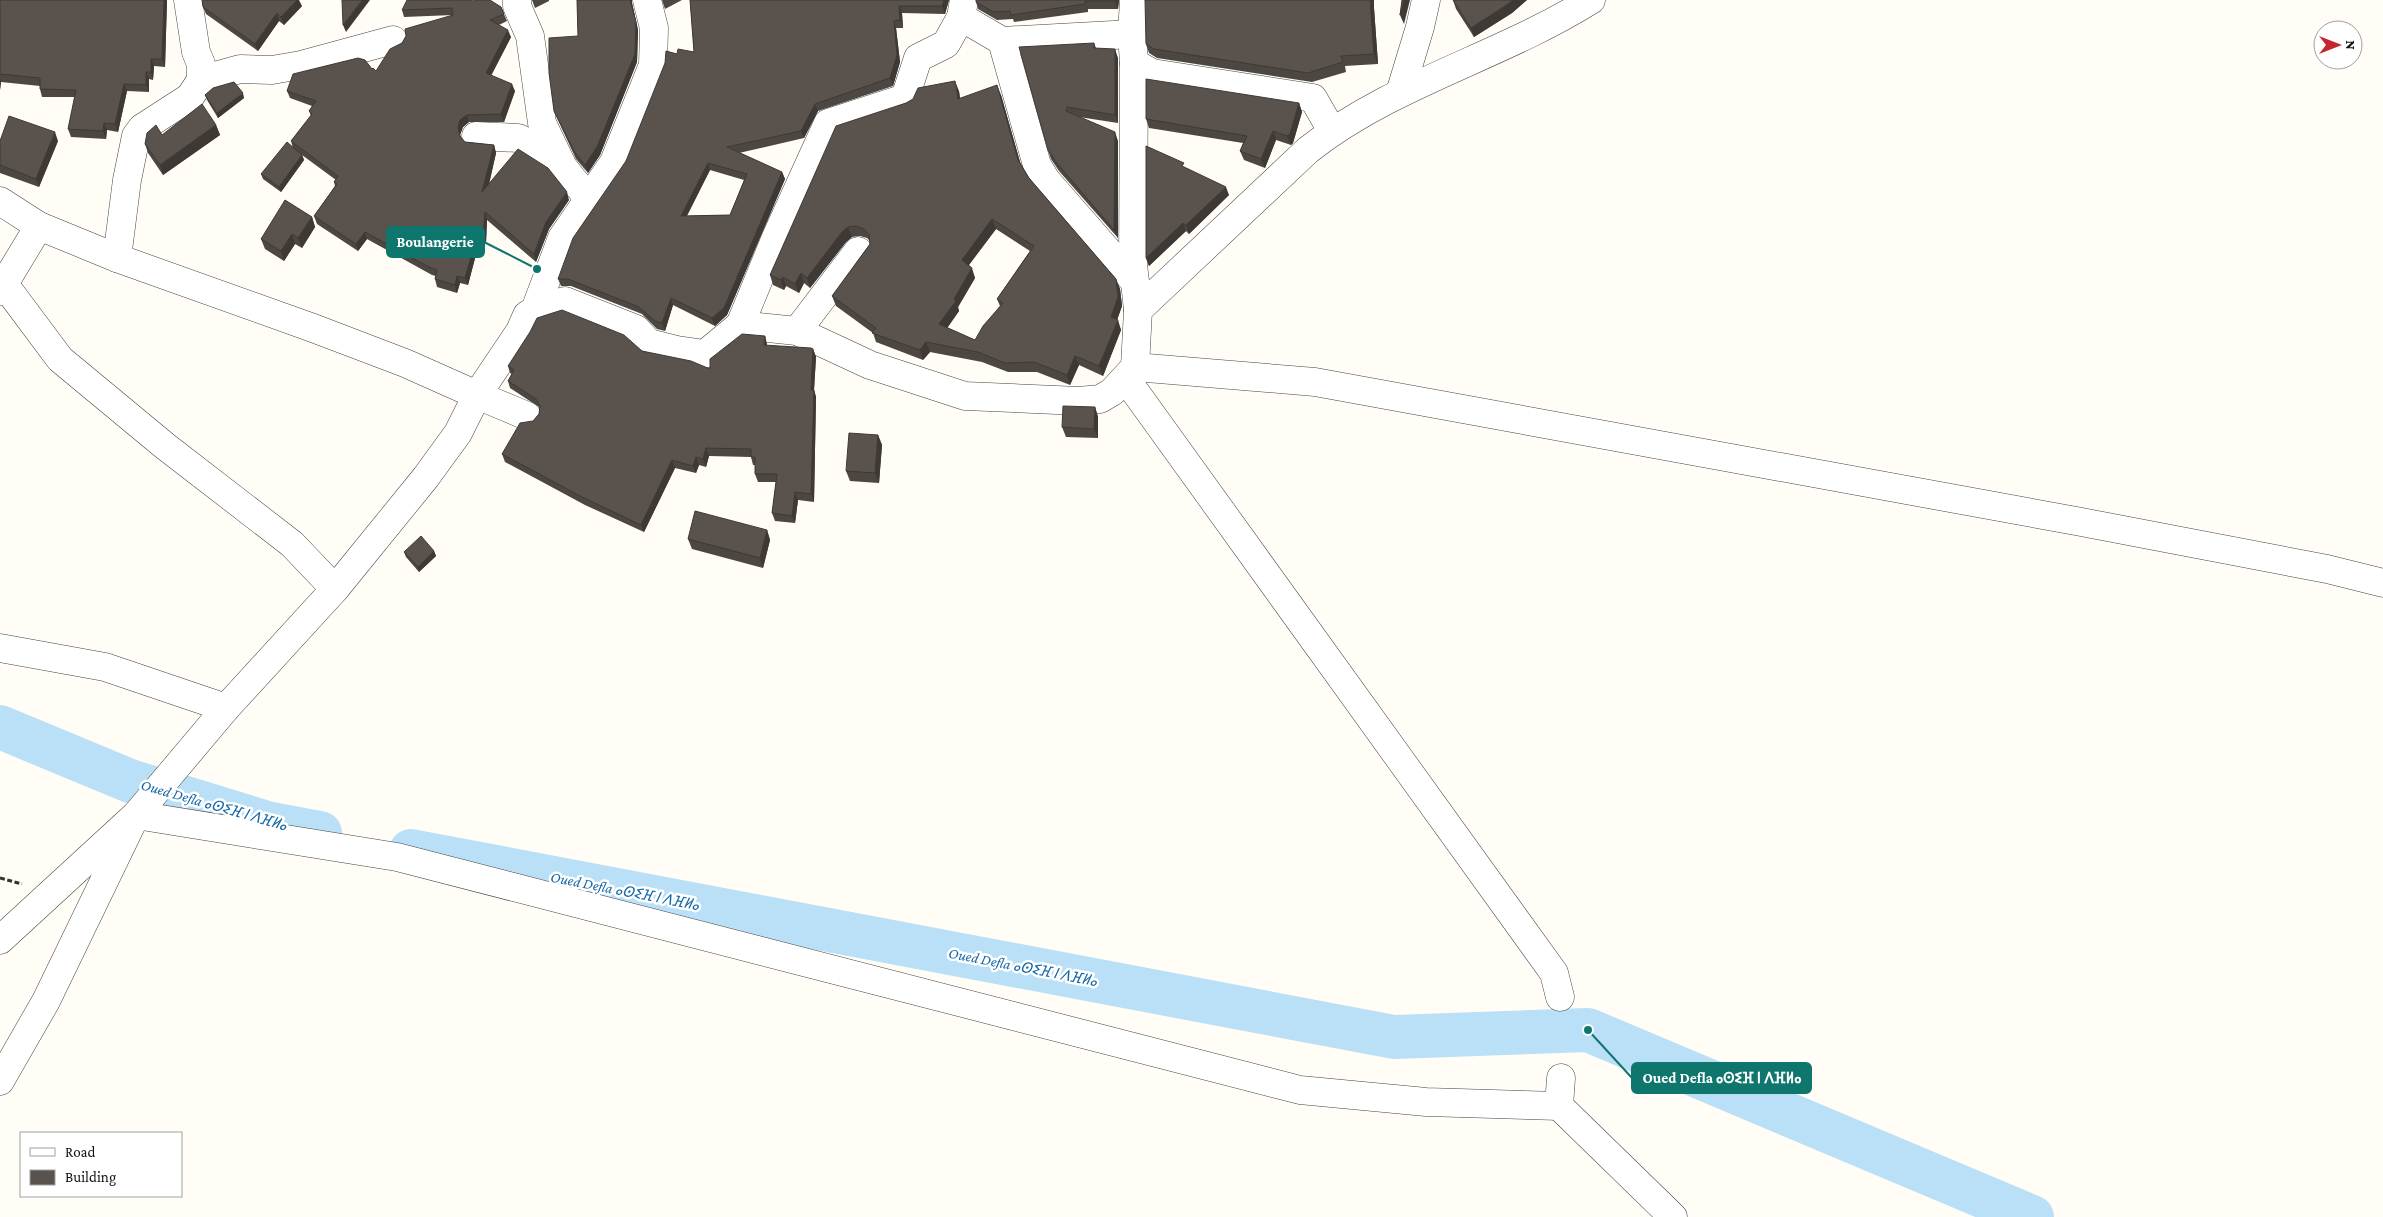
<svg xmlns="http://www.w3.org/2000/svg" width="2383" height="1217" viewBox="0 0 2383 1217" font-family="'Crimson Pro','Noto Sans Tifinagh',serif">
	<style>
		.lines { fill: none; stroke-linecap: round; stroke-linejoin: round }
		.river { stroke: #b9e0f7; stroke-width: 44 }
		.minor-casing { stroke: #444; stroke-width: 29 }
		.path { stroke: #333; stroke-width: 3; stroke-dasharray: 5 2.5; stroke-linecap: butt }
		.minor { stroke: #fff; stroke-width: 28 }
		.wall { fill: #4d4742; fill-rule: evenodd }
		.shaded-wall { fill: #3f3936 }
		.building { fill: #5a524d; stroke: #3f3936; fill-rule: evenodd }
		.labels { text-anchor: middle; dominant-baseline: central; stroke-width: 5; stroke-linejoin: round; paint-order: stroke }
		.water-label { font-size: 15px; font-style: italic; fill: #1768a6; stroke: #fff }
		.leader { fill: none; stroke: #0f766e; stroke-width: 2 }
		.callout-dot { fill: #0f766e; stroke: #fff; stroke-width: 2 }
		.callout { fill: #0f766e; stroke: #0f766e; stroke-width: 2 }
		.callout-label { font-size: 15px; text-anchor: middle; font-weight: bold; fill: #fff }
	</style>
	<rect width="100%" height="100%" fill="#fffdf5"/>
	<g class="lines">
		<!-- river -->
		<g class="river">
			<path d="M0 727 130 781 267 823 320 833"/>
			<path d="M411 851 1394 1037 1588 1030 2032 1217"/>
		</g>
		<defs>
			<g id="minor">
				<path d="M517 0V6L530 36 542 123 563 167 588 198"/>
				<path d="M964 0 961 17 1002 41 1037 165 1046 180 1135 282 1138 310"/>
				<path d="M1134 0 1132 34 1134 63 1133 265 1135 282"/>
				<path d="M1002 41 1132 34"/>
				<path d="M1134 63 1152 73 1313 98 1332 131"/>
				<path d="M201 80 240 69 272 70 301 65 393 40"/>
				<path d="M1400 93 1420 27 1426 0"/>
				<path d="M476 136 518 138 533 145 562 165"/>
				<path d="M0 201 39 226 117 258 313 328 405 363 477 395 520 331 527 315 535 310 565 301 636 329 649 343 677 350 705 354 740 325 797 331 870 365 965 396 1079 401 1100 399 1112 392 1135 367 1138 310 1308 150C1393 83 1500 57 1591 0"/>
				<path d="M117 258 127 180 136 136 142 128 190 97 201 80V64L196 52 188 0"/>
				<path d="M0 283 4 284 39 226"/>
				<path d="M0 291 4 284 60 359 165 446 292 544 335 589"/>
				<path d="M535 310 562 238 614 162 653 65 654 28 647 0"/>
				<path d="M740 325 777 235 828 123 905 98 918 58 946 44 961 17"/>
				<path d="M797 331 858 251"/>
				<path d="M1135 367 1315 382 2076 521 2327 569 2383 583"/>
				<path d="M1126 379 1554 973 1560 997"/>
				<path d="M0 648 105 667 226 708"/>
				<path d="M0 940 136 815 397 857 1300 1090 1426 1102 1559 1106"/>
				<path d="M1561 1078 1559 1106 1673 1217"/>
				<path d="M0 1081 46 1001 136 815 226 708 335 589 426 477 458 433 477 395 527 416"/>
			</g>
		</defs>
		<!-- minor casing -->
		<use href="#minor" class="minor-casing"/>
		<!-- path -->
		<path class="path" d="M0 878 22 884"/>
		<!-- minor -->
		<use href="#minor" class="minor"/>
	</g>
	<!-- wall -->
	<g class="wall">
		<path d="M0 0H167L165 67 154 66 153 80 149 79V92L127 91 118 132 107 130 106 139 71 137 68 129 75 97H42L40 89V86L1 82 0 90Z"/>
		<path d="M532 0H549V1L535 8Z"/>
		<path d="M577 0H632V3L638 30 637 62 600 155 588 173 576 159 557 118 554 111 578 36Z"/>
		<path d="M662 0H682L665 9Z"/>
		<path d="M690 0H949L945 14 902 13 903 28H896L900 62 893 86 818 111 804 138 739 153 782 172 785 179 727 315 715 326 673 305 665 331 657 329 642 314 571 286H561L558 279 626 161 677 54 694 52ZM710 170 744 180 730 215 687 216Z"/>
		<path d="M1119 0 1118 9H1088V12L1014 22 1013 19 997 20 978 9 976 2Z"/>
		<path d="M1453 0H1527L1512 13 1474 37 1456 9Z"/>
		<path d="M474 1 501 7 507 21 499 25 511 37 491 76 515 91 504 122H469L463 127 460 135 461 138 465 142 494 145 496 153 489 185 569 200 549 229 536 262 487 220 486 243H479L468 285 460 283 457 293 437 287 435 279 436 276 432 275 367 239 358 251 317 224 314 216 335 186 334 182 336 180 302 155 304 160 281 192 263 179 261 174 293 148 291 141 311 116 309 111 312 106 290 98 287 91 372 69 376 71 402 43 406 36 453 15 404 17 402 10Z"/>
		<path d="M302 6 284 25 279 21 258 51 206 14 203 7Z"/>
		<path d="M1374 8 1378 64 1345 66 1346 72 1312 82 1157 58 1149 53 1146 44Z"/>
		<path d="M1094 43 1096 48 1118 58V123L1079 117 1118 141V238L1059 171 1051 159 1048 150Z"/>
		<path d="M959 91 960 98 1001 95 1020 162 1029 178 1116 279 1120 289 1122 306 1117 320 1121 330 1103 376 1079 365 1070 385 1037 372H1008L982 362 930 352 923 360 876 342 873 333 836 306 832 296 870 244V241L867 238 860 236 852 237 846 242 810 288 804 283 799 293 786 286 784 290 773 285 770 275ZM996 229 1030 251 997 299 1000 306 975 340 947 328 959 311 958 307 975 278 969 265Z"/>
		<path d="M205 95 244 98 218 118 207 100Z"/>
		<path d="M1299 103 1302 112 1293 143 1291 145 1276 140 1265 168 1244 160 1240 151 1243 143 1149 128 1146 119Z"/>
		<path d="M216 125 220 135 163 175 148 153 145 144 162 135Z"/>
		<path d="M0 141H58L39 187 0 173Z"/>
		<path d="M1185 168 1229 195 1189 234 1186 231 1149 266 1146 258Z"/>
		<path d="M312 217 315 227 302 248 295 244 284 261 265 249 261 239Z"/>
		<path d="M765 336 767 346 813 349 816 357 814 390 816 397 814 502 798 500 795 523 775 521 772 513 776 482H758L755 474V465H753L751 457 709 456 706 467 699 465 696 473 675 468 644 532 585 505 505 462 502 454 533 421 539 414V407L510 388 508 381 512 374 510 373 508 366 642 351 710 369Z"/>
		<path d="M1095 407 1098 417V438L1066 437 1062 427Z"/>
		<path d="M878 435 882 445 879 483 850 481 846 471Z"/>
		<path d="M767 530 770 540 763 568 692 549 688 539Z"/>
		<path d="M434 551 436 556 419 572 406 557 404 552Z"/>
	</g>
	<!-- shaded-wall -->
	<g class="shaded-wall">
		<path d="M164 0H167L165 67 162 59Z"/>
		<path d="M297 0H299L302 6 284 25 281 17Z"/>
		<path d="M362 0H370L346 32 343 25Z"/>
		<path d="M630 0H632V3L638 30 637 62 600 155 588 173 585 165Z"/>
		<path d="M944 0H949L945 14 942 6Z"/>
		<path d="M1115 0H1119L1118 9 1115 1Z"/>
		<path d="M1370 0H1374V8L1378 64 1374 54Z"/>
		<path d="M1404 0H1410L1404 24 1400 15Z"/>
		<path d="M1513 0H1527L1512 13 1474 37 1471 28Z"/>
		<path d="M899 6 902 13 903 28 900 20Z"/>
		<path d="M277 13 279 21 258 51 255 44Z"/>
		<path d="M894 21 896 28 900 62 893 86 890 78Z"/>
		<path d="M508 30 511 37 488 81 486 73Z"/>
		<path d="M1115 49 1118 58V123L1115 115Z"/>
		<path d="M151 59 154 66 153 80 151 72Z"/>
		<path d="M146 72 149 79V92L146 85Z"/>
		<path d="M0 78 1 82 0 90Z"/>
		<path d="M955 81 959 91 961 108 958 99Z"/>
		<path d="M124 84 127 91 118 132 115 124Z"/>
		<path d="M512 84 515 91 504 122 501 114Z"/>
		<path d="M997 85 1001 95 1022 169 1018 160Z"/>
		<path d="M243 93 244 98 218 118 217 113Z"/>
		<path d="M1299 103 1302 112 1293 143 1291 145 1287 136Z"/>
		<path d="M815 104 818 111 804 138 801 131Z"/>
		<path d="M467 115 469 122 463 127 460 135 462 144 458 127 460 120Z"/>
		<path d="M104 123 107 130 106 139 103 131Z"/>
		<path d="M216 125 220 135 163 175 160 165Z"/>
		<path d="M1273 131 1276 140 1265 168 1261 159Z"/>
		<path d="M55 132 58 141 39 187 36 179Z"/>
		<path d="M1115 132 1118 141V238L1114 230Z"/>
		<path d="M494 145 496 153 485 200 482 192Z"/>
		<path d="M302 155 304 160 281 192 279 187Z"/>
		<path d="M708 163 710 170 683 223 681 216Z"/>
		<path d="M782 172 785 179 727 315 715 326 712 318Z"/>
		<path d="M1226 187 1229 195 1189 234 1186 225Z"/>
		<path d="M567 192 569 200 549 229 536 262 534 254 546 222Z"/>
		<path d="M485 212 487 220 486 243 483 236Z"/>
		<path d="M312 217 315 227 302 248 298 238Z"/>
		<path d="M992 219 996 229 965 270 962 260Z"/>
		<path d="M1183 223 1186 231 1149 266 1146 258Z"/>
		<path d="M848 227 852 237 846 242 810 288 807 278 842 232Z"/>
		<path d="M365 232 367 239 358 251 356 244Z"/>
		<path d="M292 234 295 244 284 261 281 251Z"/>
		<path d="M477 236 479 243 468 285 465 278Z"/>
		<path d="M972 268 975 278 958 307 959 311 943 334 939 324Z"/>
		<path d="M801 273 804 283 799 293 795 284Z"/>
		<path d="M457 276 460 283 457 293 455 285Z"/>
		<path d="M783 277 786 286 784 290 781 280Z"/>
		<path d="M1116 279 1120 289 1122 306 1115 326 1111 317Z"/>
		<path d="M671 298 673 305 665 331 662 323Z"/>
		<path d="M1118 320 1121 330 1103 376 1099 366Z"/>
		<path d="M765 336 767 344V353L764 345Z"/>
		<path d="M926 342 930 352 923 360 920 350Z"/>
		<path d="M813 349 816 357 814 390 816 397 814 502 811 494V390Z"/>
		<path d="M1075 356 1079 365 1070 385 1067 375Z"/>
		<path d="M1095 407 1098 417V438L1094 429Z"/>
		<path d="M878 435 882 445 879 483 875 473Z"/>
		<path d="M706 448 709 456 706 467 703 459Z"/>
		<path d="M696 457 699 465 696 473 693 466Z"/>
		<path d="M672 460 675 468 644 532 641 525Z"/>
		<path d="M795 492 798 500 795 523 792 516Z"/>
		<path d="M767 530 770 540 763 568 760 558Z"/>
		<path d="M434 551 436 556 419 572 418 567Z"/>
	</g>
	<!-- building -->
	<g class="building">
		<path d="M0 0H164L162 59H151V72H146V85L124 84 115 124 104 123 103 131 68 129 76 90 40 89V78L0 74Z"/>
		<path d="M202 0H297L281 17 277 13 255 44 203 7Z"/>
		<path d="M342 0H362L343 25Z"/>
		<path d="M407 0H470L474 1 475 0H490L501 7 504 14 490 20 508 30 486 73 512 84 501 114 467 115 460 120 458 127 460 136 465 142 494 145 482 192 518 149 548 168 567 192 546 222 534 254 485 212 483 236H477L465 278 457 276 455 285 435 279 437 270 429 267 365 232 356 244 314 216 337 184 334 182 338 176 291 141 312 114 309 111 316 101 287 91 293 74 358 58 365 60 372 69 373 68 376 71 390 49 402 43 406 36 405 29 453 15 452 8 402 10Z"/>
		<path d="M577 0H630L636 22 635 54 597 147 585 165 574 151 554 111 549 73V38L578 36Z"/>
		<path d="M690 0H944L942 6H899L900 20 894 21 897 55 890 78 815 104 801 131 727 147 782 172 724 308 712 318 671 298 662 323 655 321 639 307 568 279H558L573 238 626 161 665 63 666 51 677 54 678 49 694 52ZM708 163 747 174 730 215 681 216Z"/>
		<path d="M976 0H1115V1H1085V4L1011 15 1010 11 994 12 976 2Z"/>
		<path d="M1145 0H1370L1374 54 1341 56 1343 62 1308 73 1154 49 1146 44Z"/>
		<path d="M1402 0H1404L1400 15Z"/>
		<path d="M1453 0H1513L1508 4 1471 28Z"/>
		<path d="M1094 43V48L1115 49V115L1067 107 1066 111 1115 132 1114 230 1056 162 1048 150 1019 47Z"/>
		<path d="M1146 79 1299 103 1290 134 1287 136 1273 131 1261 159 1240 151 1247 136 1146 119Z"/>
		<path d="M955 81 958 99 997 85 1018 160 1029 178 1116 279 1118 297 1111 317 1118 320 1099 366 1075 356 1067 375 1034 362 1005 363 978 352 926 342 920 350 872 333 876 328 832 296 870 244 869 235 864 229 856 226 848 227 842 232 807 278 801 273 795 284 783 277 781 280 770 275 836 126 906 103 913 99 918 88ZM992 219 1034 246 997 299 1003 303 983 326 975 340 939 324 956 301 954 299 972 268 962 260Z"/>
		<path d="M234 82 243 93 217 113 205 95 213 88Z"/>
		<path d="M202 104 216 125 160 165 145 144 147 133 156 125 162 135Z"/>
		<path d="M9 116 55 132 36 179 0 165V141Z"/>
		<path d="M287 142 302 155 279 187 261 174Z"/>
		<path d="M1146 146 1184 163 1182 166 1226 187 1186 225 1183 223 1146 258Z"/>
		<path d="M285 200 312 217 298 238 292 234 281 251 261 239Z"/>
		<path d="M562 310 624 335 642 351 691 361 710 369V359L742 334 765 336 764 345 811 348 813 349 811 390H814L811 494 795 492 792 516 772 513 777 474H755V457H751V449L706 448 703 459 696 457 693 466 672 460 641 525 582 497 502 454 520 423 533 421 539 414 540 406 536 399 508 381 514 370 508 366 530 332 537 318Z"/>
		<path d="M1063 406 1095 407 1094 429 1062 427Z"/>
		<path d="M849 433 878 435 875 473 846 471Z"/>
		<path d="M695 511 767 530 760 558 688 539Z"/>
		<path d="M421 536 434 551 418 567 404 552Z"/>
	</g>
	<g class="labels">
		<!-- water labels -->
		<g class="water-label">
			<text transform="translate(214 805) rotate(16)">Oued Defla ⴰⵙⵉⴼ ⵏ ⴷⴼⵍⴰ</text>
			<text transform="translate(625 891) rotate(11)">Oued Defla ⴰⵙⵉⴼ ⵏ ⴷⴼⵍⴰ</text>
			<text transform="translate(1023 967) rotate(11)">Oued Defla ⴰⵙⵉⴼ ⵏ ⴷⴼⵍⴰ</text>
		</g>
	</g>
	<!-- callouts -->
	<path class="leader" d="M537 269L484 242M1588 1030L1632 1078"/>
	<g class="callout-dot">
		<circle cx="537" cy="269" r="5"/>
		<circle cx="1588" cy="1030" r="5"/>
	</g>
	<g class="callout">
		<rect x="387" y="227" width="97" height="30" rx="5"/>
		<rect x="1632" y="1063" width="179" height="30" rx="5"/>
	</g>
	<g class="callout-label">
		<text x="435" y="247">Boulangerie</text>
		<text x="1722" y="1083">Oued Defla ⴰⵙⵉⴼ ⵏ ⴷⴼⵍⴰ</text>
	</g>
	<!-- legend -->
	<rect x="20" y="1132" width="162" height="65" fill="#ffffff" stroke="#a0a0a0"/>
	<rect x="30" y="1148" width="25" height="8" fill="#ffffff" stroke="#a0a0a0"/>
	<text x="65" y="1157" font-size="15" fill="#111111">Road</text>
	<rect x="30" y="1170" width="25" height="15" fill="#5a524d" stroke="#a0a0a0"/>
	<text x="65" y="1182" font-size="15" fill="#111111">Building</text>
	<!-- north arrow -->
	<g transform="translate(2338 45) rotate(90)"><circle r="24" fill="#ffffff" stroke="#a0a0a0"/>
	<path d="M0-4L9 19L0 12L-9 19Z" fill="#c4262e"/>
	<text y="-8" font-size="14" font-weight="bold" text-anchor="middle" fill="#111111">N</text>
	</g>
</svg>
